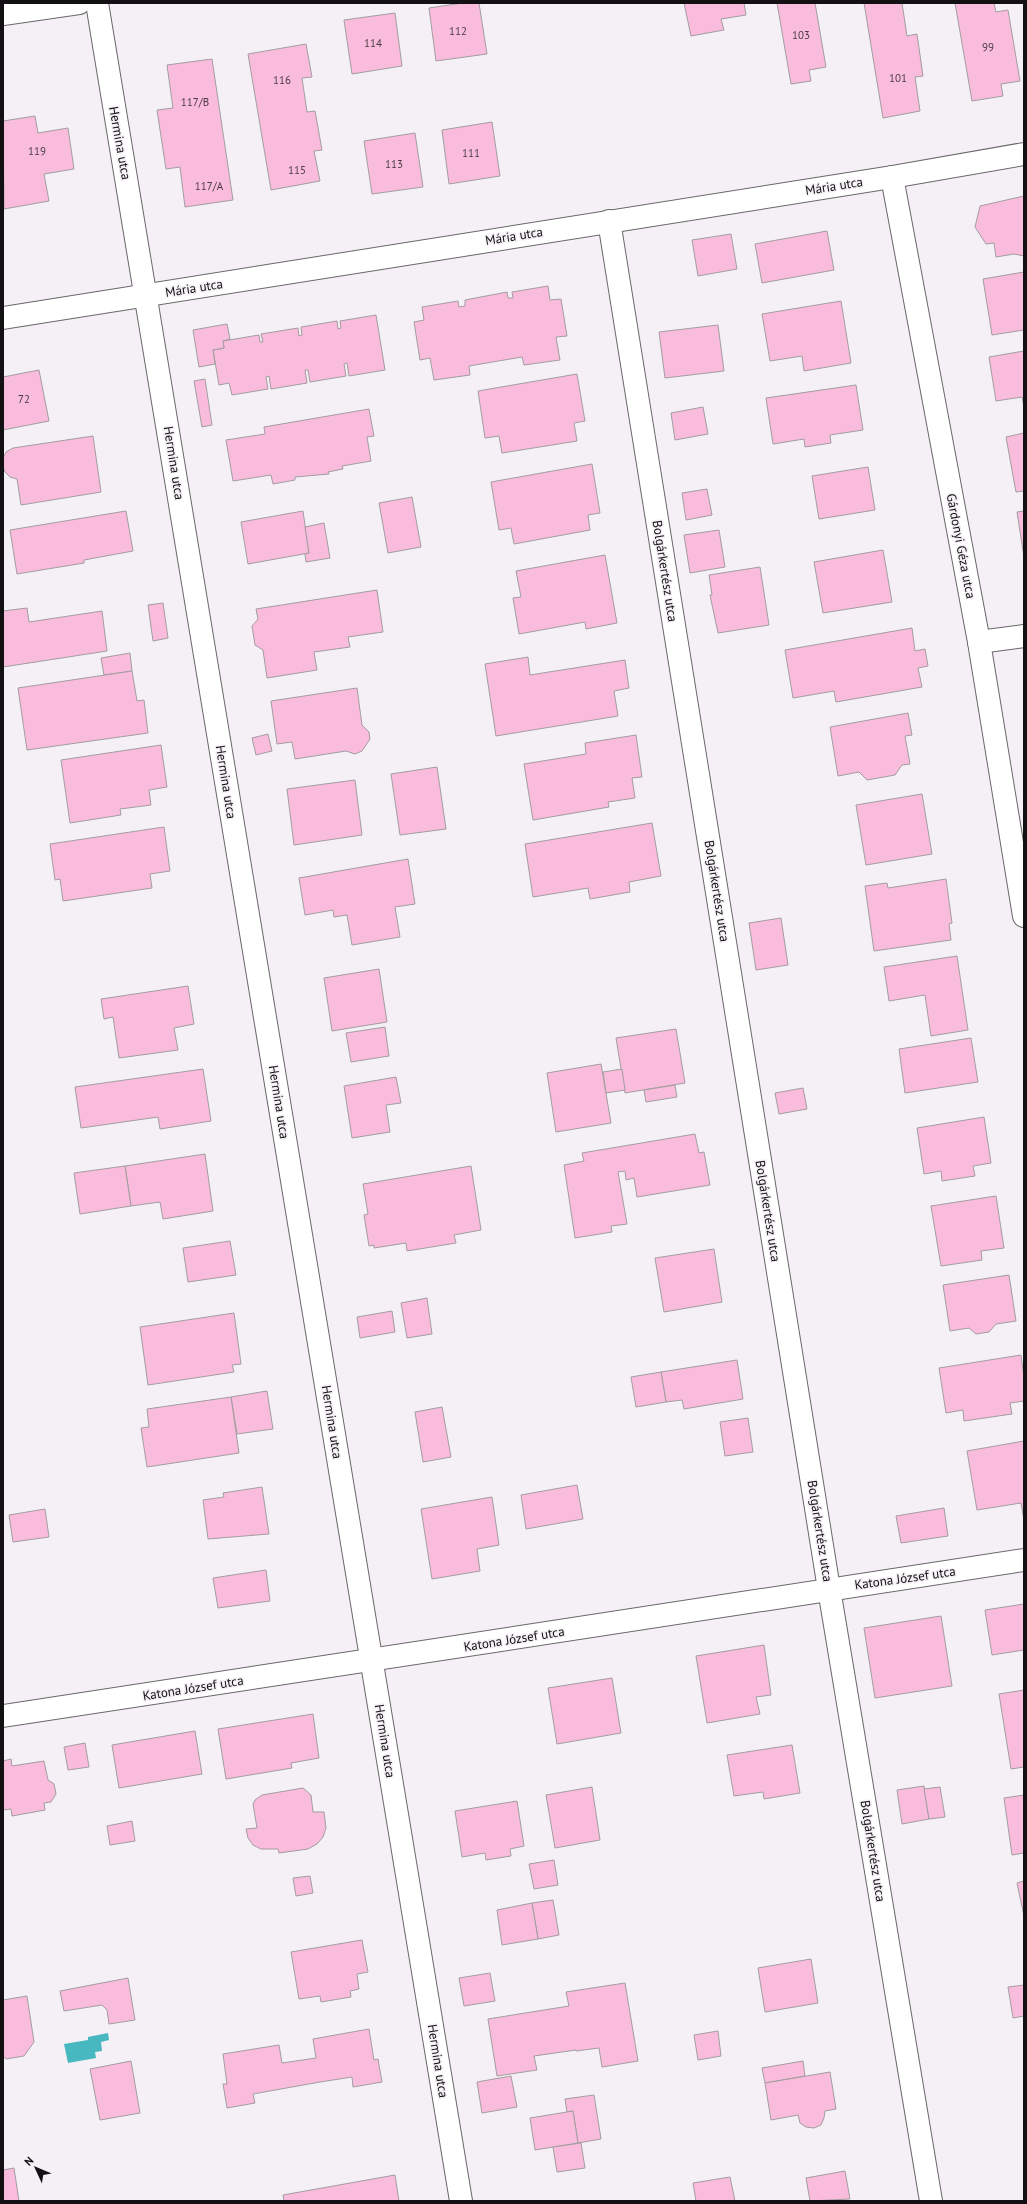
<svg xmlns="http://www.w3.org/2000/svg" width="1027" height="2204" viewBox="0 0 1027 2204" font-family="'PT Sans',sans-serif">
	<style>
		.water { fill: #47b7c0 }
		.building { fill: #f9bcdc; stroke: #a39da0 }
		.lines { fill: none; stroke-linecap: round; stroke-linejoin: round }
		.minor-casing { stroke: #6a676b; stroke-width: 24 }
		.minor { stroke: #fff; stroke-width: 22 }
		.labels { text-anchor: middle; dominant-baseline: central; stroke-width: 3; stroke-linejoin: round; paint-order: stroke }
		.number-label { font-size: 11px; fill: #4c3b44 }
		.street-label { font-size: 13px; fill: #121012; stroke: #f4f0f5 }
	</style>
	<rect width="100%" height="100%" fill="#f4f0f5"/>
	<!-- water -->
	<path class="water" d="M108 2033 109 2040 101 2042 102 2051 95 2052 96 2058 68 2063 64 2044 88 2040V2037Z"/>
	<!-- building -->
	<g class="building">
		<path d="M463 3H479L487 54 436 61 429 8Z"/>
		<path d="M684 3H744L746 15 721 19 724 30 691 36Z"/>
		<path d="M777 3H815L826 67 809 70 811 81 791 84Z"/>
		<path d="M864 3H902L907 36 917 34 923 76 915 77 920 111 883 118Z"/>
		<path d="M955 3H994L996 12 1008 10 1020 81 1001 84 1003 96 972 101Z"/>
		<path d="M395 13 402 66 352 74 344 20Z"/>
		<path d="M306 44 312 77 302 78 307 112 315 111 322 150 314 151 320 181 271 190 248 54Z"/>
		<path d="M212 59 233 200 185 207 180 167 166 169 157 110 173 108 167 65Z"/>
		<path d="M35 116 38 133 68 128 74 169 44 174 49 201 4 209 3 121Z"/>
		<path d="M492 122 500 176 449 184 442 130Z"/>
		<path d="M415 133 423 187 372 194 364 141Z"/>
		<path d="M1024 196V256L1014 254 996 257 994 243 986 244 975 227 980 206Z"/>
		<path d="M827 231 834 270 762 283 755 244Z"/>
		<path d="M731 234 737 269 698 276 692 240Z"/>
		<path d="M1024 272V330L992 335 983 279Z"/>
		<path d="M548 286 550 300 561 299 567 336 556 337 560 360 524 365 522 357 469 366 470 375 434 380 430 358 420 360 414 322 424 320 422 307 458 301 459 307 465 306V300L507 292 508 298H513L512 292Z"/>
		<path d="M841 301 851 363 804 371 802 356 770 361 762 314Z"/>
		<path d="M376 315 385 370 349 376 347 363 344 364 346 376 310 382 308 370H305L307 383 271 389 269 376 266 377 268 389 232 395 229 383 219 385 213 350 224 348 223 341 259 335 260 342H263L261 334 298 328 299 336 302 335 301 327 337 321 338 329 341 328 340 321Z"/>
		<path d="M227 324 230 339 223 341 224 348 213 350 215 364 199 367 193 330Z"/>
		<path d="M718 325 724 371 665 378 659 332Z"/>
		<path d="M1024 351V407L1022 397 996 401 989 357Z"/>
		<path d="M39 370 49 421 3 430V377Z"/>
		<path d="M577 374 585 421 574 423 577 441 502 453 499 436 485 438 478 391Z"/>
		<path d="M205 379 212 425 202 427 194 381Z"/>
		<path d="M856 385 863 430 830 435 831 443 805 447 804 439 773 444 766 398Z"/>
		<path d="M703 407 708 434 675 440 671 413Z"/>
		<path d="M369 409 374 436 367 437 371 461 342 466 343 469 328 472 329 474 295 477V480L273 484 271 475 233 481 226 440 265 434 264 427Z"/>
		<path d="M1024 433V491L1016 492 1006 437Z"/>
		<path d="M93 436 101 492 21 505 17 479 10 477 5 472 3 467V458L6 452 13 448Z"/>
		<path d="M592 464 600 513 588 515 590 530 514 544 511 528 499 530 491 482Z"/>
		<path d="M868 467 875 510 819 519 812 476Z"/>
		<path d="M707 489 712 515 686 520 682 493Z"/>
		<path d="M412 497 421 547 388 553 379 503Z"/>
		<path d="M126 511 133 551 84 560V563L17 574 10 530Z"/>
		<path d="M303 511 309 553 248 564 241 522Z"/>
		<path d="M1024 511V557L1017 512Z"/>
		<path d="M324 523 330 558 306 562 305 554 309 553 305 527Z"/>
		<path d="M719 530 725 567 690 573 684 535Z"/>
		<path d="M883 550 892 602 823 613 814 562Z"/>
		<path d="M605 555 617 623 586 629 585 622 519 634 513 598 521 597 516 571Z"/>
		<path d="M760 567 769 625 718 633 710 595H712L709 575Z"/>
		<path d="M377 590 383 632 348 637 350 647 314 652 317 670 267 678 263 650 255 645 252 626 258 619 256 609Z"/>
		<path d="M163 603 168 638 153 641 148 605Z"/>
		<path d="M27 608 29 622 102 611 107 651 3 667V611Z"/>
		<path d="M912 628 915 651 925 649 928 666 918 668 922 687 836 702 834 691 793 698 785 650Z"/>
		<path d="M130 653 132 671 104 675 101 658Z"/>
		<path d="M528 657 530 675 625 660 629 688 614 691 618 716 496 736 485 664Z"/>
		<path d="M132 671 137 701 144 700 148 733 27 750 18 688Z"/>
		<path d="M357 688 362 725 369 732 370 739 362 751 355 754 346 751 295 759 292 742 277 744 271 701Z"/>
		<path d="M908 713 912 735 905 736 910 764 902 765 895 775 867 780 859 772 838 776 830 727Z"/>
		<path d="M268 734 272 751 256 755 252 738Z"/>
		<path d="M636 735 642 777 632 778 635 798 608 802 609 807 533 820 524 764 586 754 585 743Z"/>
		<path d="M161 745 167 787 149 790 151 805 120 809 121 815 70 823 61 760Z"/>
		<path d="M437 767 446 829 400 835 391 774Z"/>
		<path d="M355 780 362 835 294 845 287 789Z"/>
		<path d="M922 794 932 854 866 865 856 805Z"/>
		<path d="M652 823 661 876 629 882 630 892 590 899 588 888 533 897 525 844Z"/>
		<path d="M164 827 170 871 150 874 152 888 63 901 60 879 55 880 50 844Z"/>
		<path d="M408 859 415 904 395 907 400 937 352 945 347 915 334 917 333 910 305 915 299 878Z"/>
		<path d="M946 879 952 923 949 924 951 940 874 951 865 886 887 883 888 888Z"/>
		<path d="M781 918 788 965 756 970 749 923Z"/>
		<path d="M957 956 968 1030 931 1036 925 995 889 1001 884 967Z"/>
		<path d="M379 969 387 1022 332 1031 324 978Z"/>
		<path d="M188 986 194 1024 174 1028 178 1050 119 1058 113 1017 104 1019 101 999Z"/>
		<path d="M385 1027 389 1056 351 1062 346 1033Z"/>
		<path d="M676 1029 685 1083 625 1093 616 1038Z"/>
		<path d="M971 1038 978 1082 905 1093 899 1049Z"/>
		<path d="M601 1064 611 1123 556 1132 547 1073Z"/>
		<path d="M203 1069 211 1121 160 1129 158 1117 81 1128 75 1087Z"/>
		<path d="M622 1069 625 1090 606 1093 603 1072Z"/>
		<path d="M396 1077 401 1103 386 1105 390 1132 352 1138 344 1086Z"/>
		<path d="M675 1085 677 1097 646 1102 644 1090Z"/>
		<path d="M803 1088 807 1109 779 1114 775 1093Z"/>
		<path d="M984 1117 991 1163 973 1166 975 1176 942 1181 941 1171 924 1174 917 1128Z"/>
		<path d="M695 1134 699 1153 704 1152 710 1185 637 1197 634 1178 626 1180 625 1171 618 1172 627 1224 611 1226 612 1232 575 1238 564 1165 584 1161 582 1153Z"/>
		<path d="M205 1154 213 1211 163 1219 160 1202 131 1206 125 1166Z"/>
		<path d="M125 1166 131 1206 80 1214 74 1173Z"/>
		<path d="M471 1166 481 1230 454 1235 456 1243 407 1251 406 1243 374 1248V1245L369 1246 364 1215 368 1214 363 1184Z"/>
		<path d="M996 1196 1004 1248 981 1251 982 1260 941 1266 931 1206Z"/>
		<path d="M230 1241 236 1275 188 1282 183 1248Z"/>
		<path d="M714 1249 722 1302 664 1312 655 1258Z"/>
		<path d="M1009 1275 1016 1321 996 1324 989 1332 976 1334 969 1328 950 1331 943 1285Z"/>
		<path d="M427 1298 432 1334 407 1338 401 1303Z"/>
		<path d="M392 1311 395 1332 360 1338 357 1317Z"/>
		<path d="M234 1313 241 1364 232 1365 234 1372 148 1385 140 1327Z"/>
		<path d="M1021 1355 1024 1377V1401L1010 1403 1012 1414 964 1421 963 1410 946 1413 939 1368Z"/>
		<path d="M737 1360 743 1399 684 1409 682 1400 666 1402 661 1372Z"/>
		<path d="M661 1372 666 1402 636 1407 631 1377Z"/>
		<path d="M267 1391 273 1429 237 1434 231 1397Z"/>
		<path d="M231 1397 239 1453 147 1467 141 1428 149 1427 147 1409Z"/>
		<path d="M442 1407 451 1457 423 1462 415 1412Z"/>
		<path d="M748 1418 753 1452 725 1456 720 1422Z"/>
		<path d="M1024 1441V1520L1021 1503 977 1510 967 1451Z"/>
		<path d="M577 1485 583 1519 526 1529 521 1495Z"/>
		<path d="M262 1487 269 1534 208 1539 203 1500 224 1497 223 1493Z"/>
		<path d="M492 1497 499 1545 477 1549 480 1571 432 1579 421 1509Z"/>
		<path d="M944 1508 948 1536 901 1543 896 1516Z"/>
		<path d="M45 1509 49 1537 13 1542 9 1515Z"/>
		<path d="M266 1570 270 1601 218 1608 213 1578Z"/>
		<path d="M1024 1604V1650L992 1655 985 1610Z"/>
		<path d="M941 1616 952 1686 875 1698 864 1628Z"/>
		<path d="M764 1645 771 1695 756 1697 760 1714 707 1723 696 1656Z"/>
		<path d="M612 1678 621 1733 557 1744 548 1688Z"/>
		<path d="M1024 1690V1767L1011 1769 999 1694Z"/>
		<path d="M313 1714 319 1758 291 1763 292 1768 226 1779 218 1729Z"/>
		<path d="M195 1731 202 1774 119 1788 112 1745Z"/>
		<path d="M85 1743 89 1767 68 1770 64 1747Z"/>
		<path d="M792 1745 800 1793 764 1799 763 1792 734 1796 727 1755Z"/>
		<path d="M11 1759 12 1766 44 1761 48 1780 54 1784 56 1794 51 1802 44 1803 45 1810 12 1816 11 1809 3 1810V1761Z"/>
		<path d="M924 1786 929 1819 902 1824 897 1790Z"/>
		<path d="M592 1787 600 1840 555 1848 546 1795Z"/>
		<path d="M940 1787 945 1817 929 1819 924 1789Z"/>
		<path d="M303 1788 311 1795 313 1812H324L326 1828 323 1837 317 1844 308 1849 279 1853 278 1849H261L253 1845 248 1838 246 1829 257 1828 253 1804 255 1800 262 1795Z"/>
		<path d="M1024 1795V1853L1012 1855 1004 1798Z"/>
		<path d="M517 1801 524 1846 510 1849 511 1856 486 1860 485 1853 462 1857 455 1811Z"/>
		<path d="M132 1821 135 1841 110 1845 107 1826Z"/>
		<path d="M554 1860 558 1885 534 1889 529 1864Z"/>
		<path d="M310 1876 313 1893 296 1896 293 1878Z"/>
		<path d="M1024 1881V1916L1017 1883Z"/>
		<path d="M553 1900 559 1935 538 1939 532 1903Z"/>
		<path d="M532 1903 538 1939 502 1945 497 1910Z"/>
		<path d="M362 1940 368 1972 357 1974 359 1989 350 1991 351 1997 321 2002 320 1996 299 1999 291 1952Z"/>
		<path d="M811 1959 818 2003 765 2012 758 1968Z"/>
		<path d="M490 1973 495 2001 464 2006 459 1978Z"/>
		<path d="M128 1978 135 2020 109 2024 107 2010 102 2005 64 2011 60 1991Z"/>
		<path d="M625 1983 638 2061 602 2067 599 2048 576 2051V2050L534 2056 537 2070 497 2076 488 2019 569 2006 566 1992Z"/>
		<path d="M1024 1985V2016L1013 2018 1008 1987Z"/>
		<path d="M27 1996 34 2042 24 2056 6 2059 3 2056V2000Z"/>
		<path d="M369 2029 374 2060 378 2059 382 2082 353 2087 352 2077 320 2082 253 2094 255 2103 227 2108 223 2084H227L223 2054 279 2045 282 2063 316 2058 313 2039Z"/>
		<path d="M718 2031 721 2056 698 2060 694 2035Z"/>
		<path d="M131 2061 140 2113 100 2120 90 2069Z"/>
		<path d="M803 2061 805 2076 765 2083 762 2068Z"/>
		<path d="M830 2072 836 2109 825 2111 824 2118 821 2125 814 2128 806 2127 800 2123 798 2115 771 2120 765 2083Z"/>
		<path d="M511 2076 517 2107 482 2113 477 2082Z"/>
		<path d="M594 2095 601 2139 578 2143 573 2111 567 2112 565 2099Z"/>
		<path d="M573 2111 578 2143 535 2150 530 2118Z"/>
		<path d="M581 2143 585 2168 557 2172 553 2147Z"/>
		<path d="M14 2168 19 2201H3V2170Z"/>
		<path d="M845 2171 850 2199 810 2201 806 2178Z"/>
		<path d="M395 2175 399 2201H284L283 2195Z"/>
		<path d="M730 2177 735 2201H696L693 2183Z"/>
	</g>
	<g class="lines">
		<defs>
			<g id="minor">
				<path d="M97 3 461 2201"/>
				<path d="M3 14 79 3"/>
				<path d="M892 177 979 642 1024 916"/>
				<path d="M609 221 829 1589 931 2201"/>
				<path d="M3 318 892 177 1024 154"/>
				<path d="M979 642 1024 636"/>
				<path d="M3 1716 1024 1560"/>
			</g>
		</defs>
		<!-- minor casing -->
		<use href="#minor" class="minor-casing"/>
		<!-- minor -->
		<use href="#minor" class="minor"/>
	</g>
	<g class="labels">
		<!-- number labels -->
		<g class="number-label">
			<text x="458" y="31">112</text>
			<text x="801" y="35">103</text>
			<text x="373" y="43">114</text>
			<text x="988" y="47">99</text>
			<text x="898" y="78">101</text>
			<text x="282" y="80">116</text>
			<text x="195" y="102">117/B</text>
			<text x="37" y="151">119</text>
			<text x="471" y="153">111</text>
			<text x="394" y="164">113</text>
			<text x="297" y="170">115</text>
			<text x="209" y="186">117/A</text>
			<text x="24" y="399">72</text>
		</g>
		<!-- street labels -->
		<g class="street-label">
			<text transform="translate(120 143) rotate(80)">Hermina utca</text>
			<text transform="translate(834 186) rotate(-9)">Mária utca</text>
			<text transform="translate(514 236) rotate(-9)">Mária utca</text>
			<text transform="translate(194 288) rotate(-9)">Mária utca</text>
			<text transform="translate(174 463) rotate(81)">Hermina utca</text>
			<text transform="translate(961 546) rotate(79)">Gárdonyi Géza utca</text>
			<text transform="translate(665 571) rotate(81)">Bolgárkertész utca</text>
			<text transform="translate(226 782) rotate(81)">Hermina utca</text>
			<text transform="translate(717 891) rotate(81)">Bolgárkertész utca</text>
			<text transform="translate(279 1102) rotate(81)">Hermina utca</text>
			<text transform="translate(768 1211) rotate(81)">Bolgárkertész utca</text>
			<text transform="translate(332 1422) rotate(81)">Hermina utca</text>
			<text transform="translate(820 1531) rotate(81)">Bolgárkertész utca</text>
			<text transform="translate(905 1578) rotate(-8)">Katona József utca</text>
			<text transform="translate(514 1639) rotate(-9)">Katona József utca</text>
			<text transform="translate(193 1688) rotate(-9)">Katona József utca</text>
			<text transform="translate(385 1741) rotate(81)">Hermina utca</text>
			<text transform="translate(873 1851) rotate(81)">Bolgárkertész utca</text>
			<text transform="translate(438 2061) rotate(81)">Hermina utca</text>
		</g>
	</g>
	<!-- border -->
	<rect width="1027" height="2204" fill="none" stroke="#121012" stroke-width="8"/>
	<!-- north arrow -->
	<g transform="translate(36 2168) rotate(314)" stroke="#f4f0f5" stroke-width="3" paint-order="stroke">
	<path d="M0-3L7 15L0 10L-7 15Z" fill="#121012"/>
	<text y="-6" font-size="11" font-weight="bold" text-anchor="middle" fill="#121012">N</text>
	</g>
</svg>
